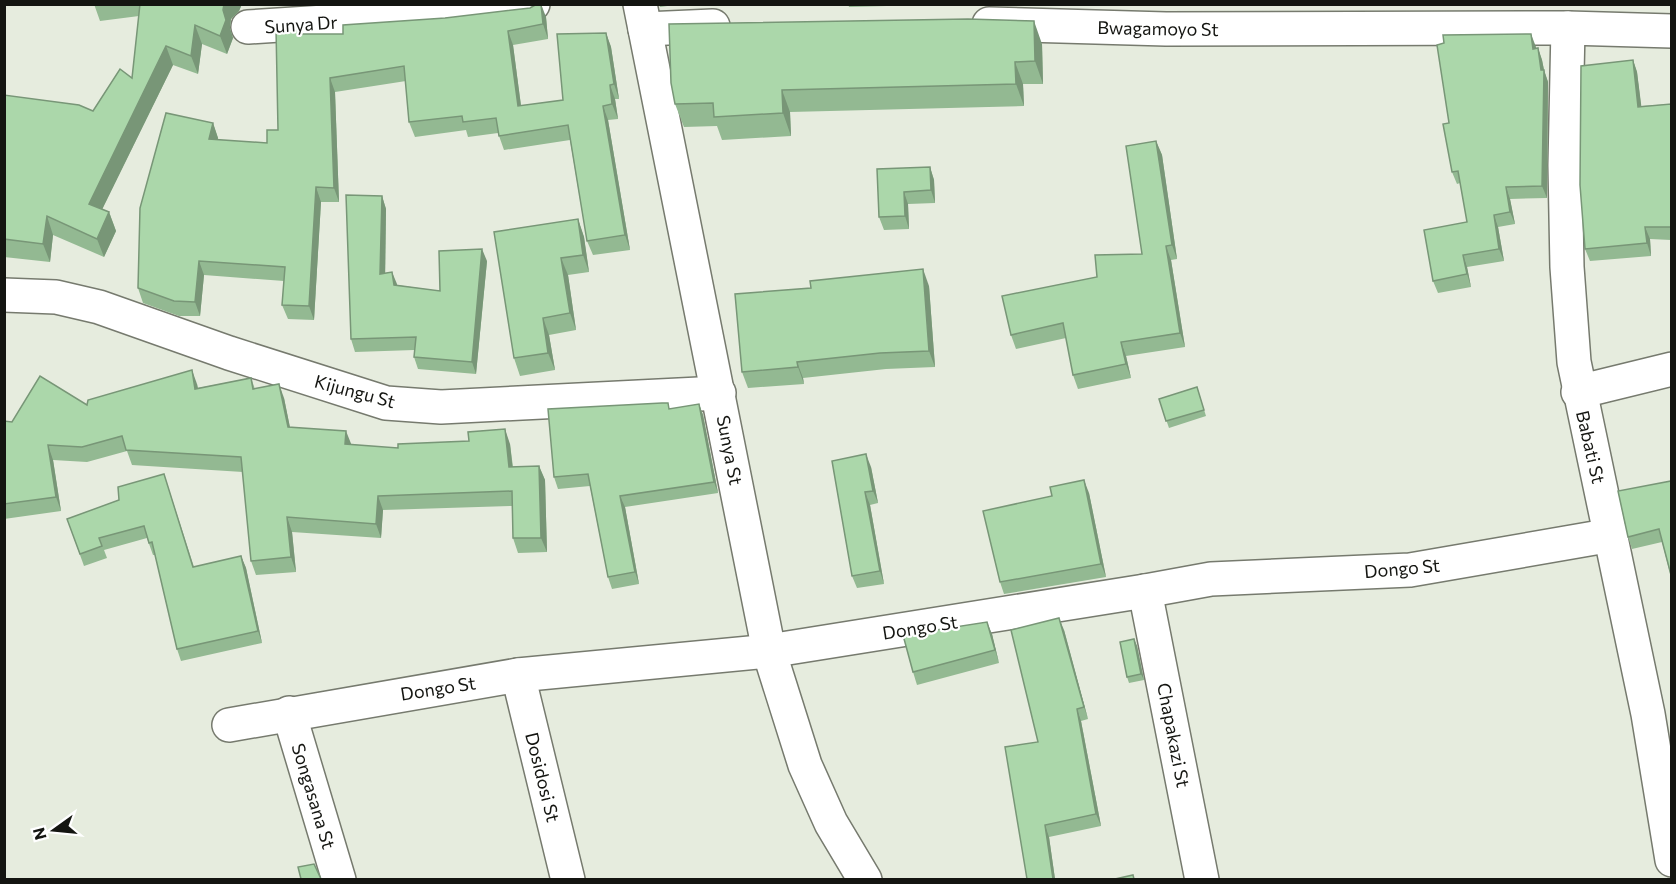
<svg xmlns="http://www.w3.org/2000/svg" width="1676" height="884" viewBox="0 0 1676 884" font-family="Commissioner,sans-serif">
	<style>
		.lines { fill: none; stroke-linecap: round; stroke-linejoin: round }
		.minor-casing { stroke: #767a6e; stroke-width: 36 }
		.minor { stroke: #fff; stroke-width: 33 }
		.wall { fill: #93b992 }
		.shaded-wall { fill: #789677 }
		.building { fill: #abd7aa; stroke: #789677; stroke-width: 1.5 }
		.labels { text-anchor: middle; dominant-baseline: central; stroke-width: 4.5; stroke-linejoin: round; paint-order: stroke }
		.street-label { font-size: 18px; fill: #141511; stroke: #fff }
	</style>
	<rect width="100%" height="100%" fill="#e6ecde"/>
	<g class="lines">
		<defs>
			<g id="minor">
				<path d="M640 4 769 651 805 765 831 823 865 880"/>
				<path d="M989 24 1166 29 1568 28 1672 31"/>
				<path d="M248 27 448 14 533 4"/>
				<path d="M1568 28 1565 165 1567 267 1574 362 1648 714 1672 860"/>
				<path d="M645 29 713 26"/>
				<path d="M4 295 56 297 99 307 229 353 386 403 441 407 719 393"/>
				<path d="M1578 392 1672 369"/>
				<path d="M1145 591 1202 880"/>
				<path d="M518 675 568 880"/>
				<path d="M289 713 339 880"/>
				<path d="M229 725 518 675 769 651 1145 591 1211 579 1410 570 1612 535"/>
			</g>
		</defs>
		<!-- minor casing -->
		<use href="#minor" class="minor-casing"/>
		<!-- minor -->
		<use href="#minor" class="minor"/>
	</g>
	<!-- wall -->
	<g class="wall">
		<path d="M94 4H242L239 11 231 19 230 28 233 38 227 54 202 44 198 74 173 65 102 209 109 212 116 231 104 257 53 235 50 262 4 257V95L93 111 132 78 139 16 100 21Z"/>
		<path d="M659 4H674L675 5 660 7Z"/>
		<path d="M848 4H962L849 7Z"/>
		<path d="M983 4H1041V6Z"/>
		<path d="M546 17 548 39 513 45 521 106 563 100 606 33 611 47 619 99H615L618 119 608 120 630 250 593 255 587 241 570 140 504 150 498 133 468 137 466 130 415 137 409 122 406 81 335 92 339 202H321L314 320 288 319 282 305 284 281 204 275 200 316H179L143 303 138 288 213 123 218 138 217 140 267 143 278 130 298 28 300 34H343Z"/>
		<path d="M1042 44 1043 84H1023L1024 106 790 112 791 136 722 140 717 126 684 127 675 104Z"/>
		<path d="M1536 48H1538L1542 60 1544 70 1548 82 1547 198 1510 199 1515 224 1498 227 1504 261 1467 267 1471 287 1438 293 1433 281 1467 222 1460 183 1457 184 1452 172 1449 123Z"/>
		<path d="M1633 60 1637 72 1641 106 1671 104V240L1650 239 1651 256 1590 261 1585 249Z"/>
		<path d="M1156 141 1162 155 1177 259 1171 260 1185 347 1126 356 1131 378 1078 389 1073 375 1066 338 1016 349 1011 335 1097 277 1142 254Z"/>
		<path d="M930 167 934 180 935 203 908 204 909 229 884 230 879 217 877 169Z"/>
		<path d="M382 196 386 209 385 273 397 285 440 291 487 261 476 374 418 369 414 357V350L355 352 351 339Z"/>
		<path d="M578 219 584 237 589 272 568 275 576 330 549 335 555 370 520 376 514 358Z"/>
		<path d="M929 286 935 367 886 369 803 378 804 384 748 388 742 372Z"/>
		<path d="M251 378 255 389 284 398 290 428 351 445 398 448 510 444 513 467 539 466 545 480 547 552 518 553 513 538 512 506 383 510 381 538 292 532 296 572 256 575 251 561 243 472 132 465 127 451 87 462 53 460 61 511 4 519V421L12 422 87 405 197 384 198 388Z"/>
		<path d="M1197 387 1206 416 1169 428 1159 399Z"/>
		<path d="M699 404 703 415 718 493 625 507 639 584 612 589 608 577 590 486 558 489 554 477 670 409Z"/>
		<path d="M832 461 871 467 878 503 870 505 884 584 857 588 852 576Z"/>
		<path d="M164 474 194 567 241 556 246 568 262 643 181 661 177 649 155 555H153L147 538 104 550 107 558 84 566 67 519 119 500Z"/>
		<path d="M1671 481V577L1662 542 1632 549 1628 537Z"/>
		<path d="M1089 493 1106 577 1004 594 1000 582Z"/>
		<path d="M1064 630 1088 719 1081 721 1101 826 1049 837 1055 879H1027L1038 742Z"/>
		<path d="M992 634 999 663 917 685 913 672Z"/>
		<path d="M1134 639 1137 646 1144 680 1129 683 1127 677Z"/>
	</g>
	<!-- shaded-wall -->
	<g class="shaded-wall">
		<path d="M224 4H242L239 11 231 19 230 28 233 38 227 54 220 36Z"/>
		<path d="M541 4 546 17 548 39 543 24Z"/>
		<path d="M1034 21 1042 44 1043 84 1035 61Z"/>
		<path d="M195 25 202 44 198 74 191 56Z"/>
		<path d="M508 31 513 45 523 121 518 106Z"/>
		<path d="M606 33 611 47 619 99 614 84Z"/>
		<path d="M1531 34 1536 47 1538 61 1533 49Z"/>
		<path d="M166 46 173 65 96 222 89 204Z"/>
		<path d="M1538 48 1542 60 1544 70 1548 82 1547 198 1542 186 1541 70Z"/>
		<path d="M1633 60 1637 72 1643 119 1638 107Z"/>
		<path d="M1015 62 1023 84 1024 106 1016 84Z"/>
		<path d="M330 78 335 92 339 202 334 188Z"/>
		<path d="M610 85 615 99 618 119 612 104Z"/>
		<path d="M782 90 790 112 791 136 783 113Z"/>
		<path d="M603 106 608 120 630 250 625 235Z"/>
		<path d="M213 123 218 138 214 154 209 139Z"/>
		<path d="M1156 141 1162 155 1177 259 1172 245Z"/>
		<path d="M930 167 934 180 935 203 931 190Z"/>
		<path d="M316 187 321 202 314 320 309 306Z"/>
		<path d="M1506 187 1510 199 1515 224 1510 212Z"/>
		<path d="M904 192 908 204 909 229 905 216Z"/>
		<path d="M382 196 386 209 385 286 380 274Z"/>
		<path d="M109 212 116 231 104 257 97 239Z"/>
		<path d="M1494 215 1498 227 1504 261 1499 249Z"/>
		<path d="M47 216 53 235 50 262 43 244Z"/>
		<path d="M578 219 584 237 589 272 583 255Z"/>
		<path d="M1645 227 1650 239 1651 256 1647 243Z"/>
		<path d="M1166 246 1171 260 1185 347 1180 333Z"/>
		<path d="M482 249 487 261 476 374 472 362Z"/>
		<path d="M1463 255 1467 267 1471 287 1467 274Z"/>
		<path d="M561 258 568 275 576 330 570 313Z"/>
		<path d="M199 261 204 275 200 316 195 302Z"/>
		<path d="M923 269 929 286 935 367 929 351Z"/>
		<path d="M392 272 397 284 399 297 394 285Z"/>
		<path d="M543 318 549 335 555 370 548 353Z"/>
		<path d="M1121 342 1126 356 1131 378 1126 364Z"/>
		<path d="M797 362 803 378 804 384 798 367Z"/>
		<path d="M192 370 197 384 200 403 195 389Z"/>
		<path d="M279 384 284 398 293 442 288 427Z"/>
		<path d="M699 404 703 415 718 493 714 482Z"/>
		<path d="M505 429 510 444 514 481 509 467Z"/>
		<path d="M346 431 352 446 345 444Z"/>
		<path d="M48 445 53 460 61 511 56 497Z"/>
		<path d="M866 454 871 467 878 503 873 491Z"/>
		<path d="M539 466 545 480 547 552 541 538Z"/>
		<path d="M1084 480 1089 493 1106 577 1101 564Z"/>
		<path d="M865 492 870 505 884 584 880 571Z"/>
		<path d="M378 496 383 510 381 538 376 524Z"/>
		<path d="M620 496 625 507 639 584 635 572Z"/>
		<path d="M287 517 292 532 296 572 291 557Z"/>
		<path d="M241 556 246 568 262 643 258 631Z"/>
		<path d="M1059 618 1064 630 1088 719 1084 707Z"/>
		<path d="M987 622 992 634 999 663 995 650Z"/>
		<path d="M1134 639 1137 646 1144 680 1141 674Z"/>
		<path d="M1077 709 1081 721 1101 826 1096 814Z"/>
		<path d="M1045 825 1049 837 1055 879H1053Z"/>
	</g>
	<!-- building -->
	<g class="building">
		<path d="M140 4H224L223 10 226 20 220 36 195 25 191 56 166 46 89 204 109 212 97 239 47 216 43 244 4 239V95L79 105 93 111 120 69 132 78Z"/>
		<path d="M537 4H541L543 24 508 31 518 106 563 100 557 34 606 33 614 84 610 85 612 104 603 106 625 235 587 241 568 125 499 136 496 118 463 122 462 116 409 122 404 66 330 78 334 188 316 187 309 306 282 305 285 267 199 261 195 302 174 301 138 288 140 208 166 113 213 123 209 139 267 143V130H278L276 29 298 28V34H343V25L445 18 530 8Z"/>
		<path d="M968 19 1034 21 1035 61 1015 62 1016 84 782 90 783 113 714 117 713 103 675 104 671 83 669 24Z"/>
		<path d="M1531 34 1533 49 1538 48 1541 70H1544L1542 186 1506 187 1510 212 1494 215 1499 249 1463 255 1467 274 1433 281 1424 230 1467 222 1458 171 1452 172 1443 124 1449 123 1437 45 1444 43 1443 35Z"/>
		<path d="M1633 60 1638 107 1671 104V227H1645L1647 243 1585 249 1580 185 1581 66Z"/>
		<path d="M1156 141 1172 245 1166 246 1180 333 1121 342 1126 364 1073 375 1063 323 1011 335 1002 296 1097 277 1095 255 1142 254 1126 146Z"/>
		<path d="M930 167 931 190 904 192 905 216 879 217 877 169Z"/>
		<path d="M346 195 382 196 380 274 392 272 394 285 440 291 439 251 482 249 472 362 414 357 416 337 351 339Z"/>
		<path d="M578 219 583 255 561 258 570 313 543 318 548 353 514 358 494 232Z"/>
		<path d="M923 269 929 351 880 353 797 362 798 367 742 372 735 294 811 288 810 281Z"/>
		<path d="M192 370 195 389 251 378 253 389 279 384 288 427 346 431 345 444 398 448V444L469 441 468 432 505 429 509 467 539 466 541 538H513L512 491 378 496 376 524 287 517 291 557 251 561 241 457 126 450 122 436 82 447 48 445 56 497 4 504V421L12 422 40 376 87 405 88 400Z"/>
		<path d="M1197 387 1204 410 1166 421 1159 399Z"/>
		<path d="M662 403H668L669 409 699 404 714 482 620 496 635 572 608 577 588 474 554 477 548 409Z"/>
		<path d="M866 454 873 491 865 492 880 571 852 576 832 461Z"/>
		<path d="M164 474 193 567 241 556 258 631 177 649 152 542 149 543 144 526 99 538 102 546 80 554 67 519 119 500 118 487Z"/>
		<path d="M1084 480 1101 564 1000 582 983 511 1052 496 1050 487Z"/>
		<path d="M1671 481V575L1659 529 1628 537 1618 491Z"/>
		<path d="M1059 618 1084 707 1077 709 1096 814 1045 825 1053 879H1027L1005 747 1038 742 1011 630Z"/>
		<path d="M987 622 995 650 913 672 903 635Z"/>
		<path d="M1134 639 1141 674 1127 677 1120 642Z"/>
		<path d="M314 864 321 879H301L298 867Z"/>
		<path d="M1133 875 1134 879H1115Z"/>
	</g>
	<g class="labels">
		<!-- street labels -->
		<g class="street-label">
			<text transform="translate(301 24) rotate(-4)">Sunya Dr</text>
			<text transform="translate(1158 28) rotate(1)">Bwagamoyo St</text>
			<text transform="translate(355 391) rotate(15)">Kijungu St</text>
			<text transform="translate(1591 447) rotate(77)">Babati St</text>
			<text transform="translate(730 450) rotate(79)">Sunya St</text>
			<text transform="translate(1402 568) rotate(-5)">Dongo St</text>
			<text transform="translate(920 627) rotate(-9)">Dongo St</text>
			<text transform="translate(438 688) rotate(-9)">Dongo St</text>
			<text transform="translate(1174 735) rotate(79)">Chapakazi St</text>
			<text transform="translate(543 777) rotate(76)">Dosidosi St</text>
			<text transform="translate(314 796) rotate(73)">Songasana St</text>
		</g>
	</g>
	<!-- border -->
	<rect width="1676" height="884" fill="none" stroke="#141511" stroke-width="12"/>
	<!-- north arrow -->
	<g transform="translate(54 830) rotate(255)" stroke="#ffffff" stroke-width="4.5" paint-order="stroke">
	<path d="M0-4.5L10 22L0 15L-10 22Z" fill="#141511"/>
	<text y="-9" font-size="16" font-weight="bold" text-anchor="middle" fill="#141511">N</text>
	</g>
</svg>
